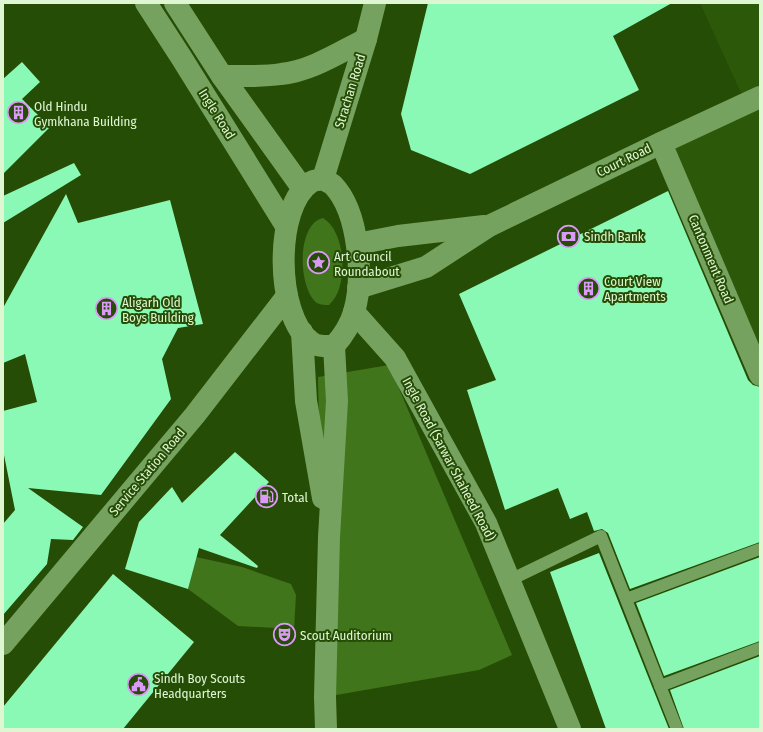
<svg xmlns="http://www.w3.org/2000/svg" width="763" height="732" viewBox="0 0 763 732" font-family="'Fira Sans Condensed',sans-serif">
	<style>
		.built { fill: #2c5909 }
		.green { fill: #40751c }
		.building { fill: #8bf9b6 }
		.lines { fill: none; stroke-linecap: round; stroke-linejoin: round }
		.service { stroke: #76a25f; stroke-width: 12 }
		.minor { stroke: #76a25f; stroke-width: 22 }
		.secondary { stroke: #76a25f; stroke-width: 22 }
		.labels { text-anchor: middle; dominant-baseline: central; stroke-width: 4; stroke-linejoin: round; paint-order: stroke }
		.street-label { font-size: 13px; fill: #dff6d3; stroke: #254d05 }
		.poi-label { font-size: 13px; fill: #dff6d3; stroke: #254d05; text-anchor: start }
	</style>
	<rect width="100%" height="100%" fill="#254d05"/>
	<!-- built -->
	<path class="built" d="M700 3H760V375L662 143 746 104Z"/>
	<!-- green -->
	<g class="green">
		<path d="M323 218C343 230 346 269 339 289 337 295 334 300 329 305 325 305 321 305 317 303 298 289 296 224 323 218Z"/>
		<path d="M389 365 512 655 479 670 325 697 318 377Z"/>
		<path d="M196 557 242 567 291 584 296 595 294 629 238 626 188 589Z"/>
	</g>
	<!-- building -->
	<g class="building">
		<path d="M428 3H672L613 36 639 90 470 174 411 150 401 114Z"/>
		<path d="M22 62 40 82 22 99 50 127 3 174V79Z"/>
		<path d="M74 163 81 175 3 223V196Z"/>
		<path d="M668 191 748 380 753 385 760 387V542L630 589 608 533 602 529 594 531 587 512 570 519 558 488 505 510 467 390 496 380 459 294Z"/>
		<path d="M66 194 78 223 170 200 203 324 178 328 162 359 171 399 101 495 28 488 83 527 73 540 51 539 47 564 3 615V524L15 510 3 450V411L37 402 25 354 3 363V308Z"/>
		<path d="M235 452 269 482 220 535 258 566 257 568 199 548 188 589 125 569 139 522 172 487 182 503Z"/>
		<path d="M599 553 653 689 669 729H606L550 572Z"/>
		<path d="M760 557V641L664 676 636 603Z"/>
		<path d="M113 574 194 642 123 729H3V707Z"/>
		<path d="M760 656V729H684L670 690Z"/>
	</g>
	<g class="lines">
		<!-- service -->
		<g class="service">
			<path d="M510 580 601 536 677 729"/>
			<path d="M626 599 760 549"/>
			<path d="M660 686 760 648"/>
		</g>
		<!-- minor -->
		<path class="minor" d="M661 143 760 375"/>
		<!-- secondary -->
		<g class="secondary">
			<path d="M146 3 181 57 286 226"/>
			<path d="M175 3 222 76 303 189"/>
			<path d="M222 76C241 76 262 77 281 74 311 71 340 52 366 39"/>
			<path d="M323 179C326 181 331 183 333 185 359 212 364 278 354 312 350 326 343 336 334 346 326 346 317 347 311 342 275 316 274 206 311 182 314 180 319 180 323 179Z"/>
			<path d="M323 179 366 39 375 3"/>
			<path d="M357 244 398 236 484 226"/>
			<path d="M358 288 426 267 489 226 661 143 760 97"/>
			<path d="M354 312 395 358 486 523 570 729"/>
			<path d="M302 332 306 401 323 498"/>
			<path d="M3 644 195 415 287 296"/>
			<path d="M326 729 325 697 329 537 337 401 334 346"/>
		</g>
	</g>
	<!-- icons -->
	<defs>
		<symbol id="building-ring" viewBox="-11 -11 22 22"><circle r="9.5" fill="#254d05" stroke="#db9af6" stroke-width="1.5"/><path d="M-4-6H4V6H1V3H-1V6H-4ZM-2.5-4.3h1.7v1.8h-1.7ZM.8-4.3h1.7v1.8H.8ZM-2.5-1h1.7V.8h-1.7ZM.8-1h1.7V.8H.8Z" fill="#db9af6"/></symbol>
		<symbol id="bank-ring" viewBox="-11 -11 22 22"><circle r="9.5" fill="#254d05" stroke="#db9af6" stroke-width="1.5"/><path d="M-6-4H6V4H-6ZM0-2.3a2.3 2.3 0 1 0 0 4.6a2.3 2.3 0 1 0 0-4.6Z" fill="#db9af6"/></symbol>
		<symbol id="sight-ring" viewBox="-11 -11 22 22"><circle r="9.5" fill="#254d05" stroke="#db9af6" stroke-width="1.5"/><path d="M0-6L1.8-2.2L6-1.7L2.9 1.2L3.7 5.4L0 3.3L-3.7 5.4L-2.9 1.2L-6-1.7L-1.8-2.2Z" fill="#db9af6"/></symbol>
		<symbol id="fuel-ring" viewBox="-11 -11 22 22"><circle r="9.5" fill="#254d05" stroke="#db9af6" stroke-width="1.5"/><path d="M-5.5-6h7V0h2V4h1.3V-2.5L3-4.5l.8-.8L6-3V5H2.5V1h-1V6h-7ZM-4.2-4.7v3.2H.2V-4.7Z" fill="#db9af6"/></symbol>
		<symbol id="theatre-ring" viewBox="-11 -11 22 22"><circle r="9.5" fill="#254d05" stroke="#db9af6" stroke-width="1.5"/><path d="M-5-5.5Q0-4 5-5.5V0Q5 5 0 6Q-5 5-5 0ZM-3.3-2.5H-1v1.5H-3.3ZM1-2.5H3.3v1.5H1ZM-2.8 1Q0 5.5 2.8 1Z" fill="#db9af6"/></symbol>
		<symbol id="civic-ring" viewBox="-11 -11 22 22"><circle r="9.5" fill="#254d05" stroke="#db9af6" stroke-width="1.5"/><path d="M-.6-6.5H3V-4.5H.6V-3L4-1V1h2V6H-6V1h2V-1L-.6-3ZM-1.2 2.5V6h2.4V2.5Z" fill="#db9af6"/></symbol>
	</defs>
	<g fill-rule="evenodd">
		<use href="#building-ring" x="6" y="100" width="25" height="25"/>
		<use href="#bank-ring" x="556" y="224" width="25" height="25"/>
		<use href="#sight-ring" x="306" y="250" width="25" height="25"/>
		<use href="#building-ring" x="576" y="276" width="25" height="25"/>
		<use href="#building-ring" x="94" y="296" width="25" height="25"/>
		<use href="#fuel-ring" x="254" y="484" width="25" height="25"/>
		<use href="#theatre-ring" x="272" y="622" width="25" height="25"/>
		<use href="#civic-ring" x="126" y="672" width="25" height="25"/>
	</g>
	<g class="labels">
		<!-- street labels -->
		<g class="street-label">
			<text transform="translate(350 91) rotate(-73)">Strachan Road</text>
			<text transform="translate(217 114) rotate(58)">Ingle Road</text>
			<text transform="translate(624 160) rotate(-26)">Court Road</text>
			<text transform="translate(711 259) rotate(67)">Cantonment Road</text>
			<text transform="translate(449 459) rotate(62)">Ingle Road (Sarwar Shaheed Road)</text>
			<text transform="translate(147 472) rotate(-50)">Service Station Road</text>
		</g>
		<!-- poi labels -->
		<g class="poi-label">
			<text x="34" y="106">Old Hindu<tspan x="34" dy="15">Gymkhana Building</tspan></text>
			<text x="584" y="236">Sindh Bank</text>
			<text x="334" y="256">Art Council<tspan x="334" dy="15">Roundabout</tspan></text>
			<text x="604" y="281">Court View<tspan x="604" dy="15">Apartments</tspan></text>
			<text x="122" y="302">Aligarh Old<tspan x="122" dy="15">Boys Building</tspan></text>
			<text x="282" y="497">Total</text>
			<text x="300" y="635">Scout Auditorium</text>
			<text x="154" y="678">Sindh Boy Scouts<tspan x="154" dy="15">Headquarters</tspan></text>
		</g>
	</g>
	<!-- border -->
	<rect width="763" height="732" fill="none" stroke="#dff6d3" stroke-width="8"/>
</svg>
